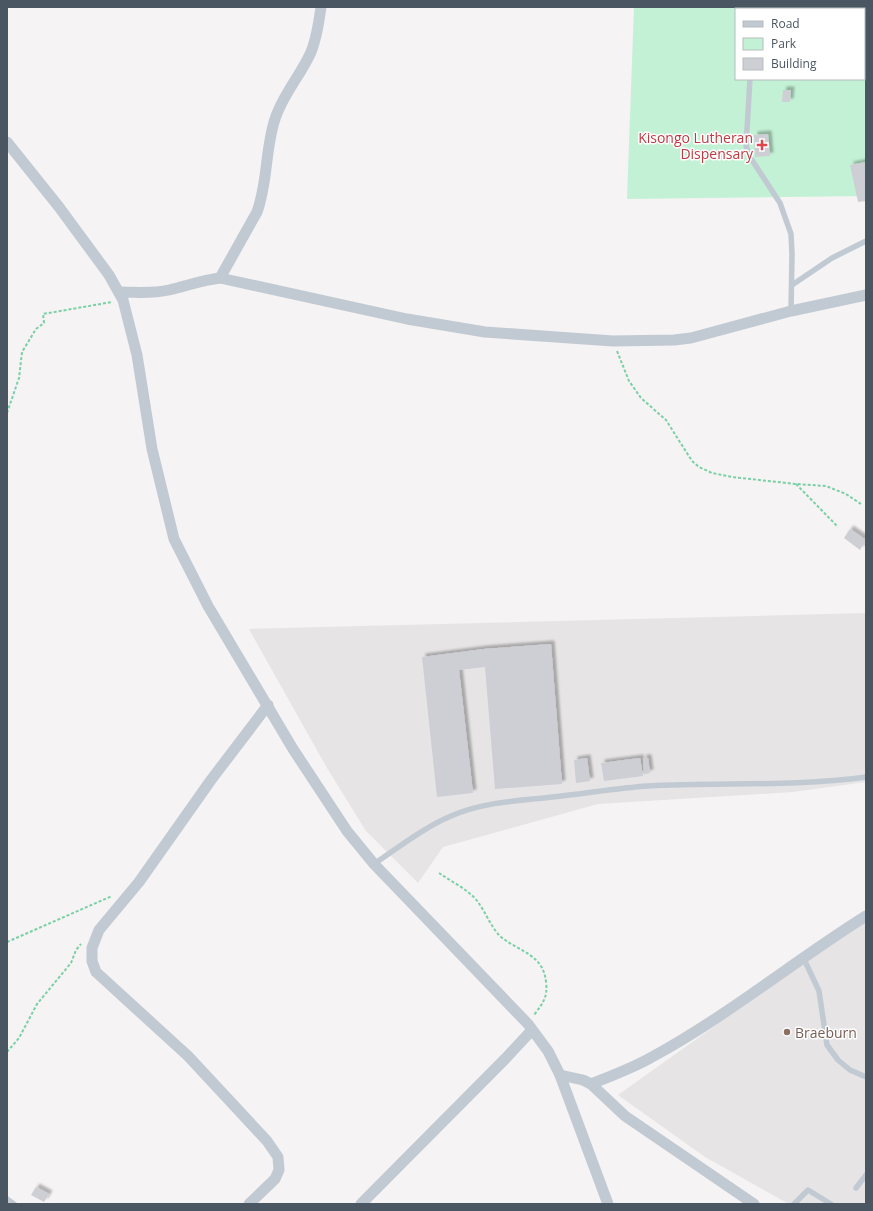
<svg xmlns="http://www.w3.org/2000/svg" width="873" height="1211" viewBox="0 0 873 1211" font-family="'Open Sans',sans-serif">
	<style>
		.education { fill: #e6e4e5 }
		.green { fill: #c3f1d5; fill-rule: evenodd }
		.building { fill: #cdcfd5; filter: url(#shadow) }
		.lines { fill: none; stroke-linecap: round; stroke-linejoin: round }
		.path { stroke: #7ad0a6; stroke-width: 2; stroke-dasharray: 3 2; stroke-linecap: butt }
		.lane { stroke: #c1cad2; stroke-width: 5.5 }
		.street { stroke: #c1cad2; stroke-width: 11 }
		.health-dot { fill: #e0444e; stroke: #fff; stroke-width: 1.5 }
		.education-dot { fill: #8d6e63; stroke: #fff; stroke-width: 1.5 }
		.labels { text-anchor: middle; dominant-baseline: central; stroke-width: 3; stroke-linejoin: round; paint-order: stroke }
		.health-label { font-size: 14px; fill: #be3a42; stroke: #fff; text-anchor: end }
		.education-label { font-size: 14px; fill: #785e54; stroke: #fff; text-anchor: start }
	</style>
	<defs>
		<filter id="shadow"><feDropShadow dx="3.5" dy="-3.5" stdDeviation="1" flood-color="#0004"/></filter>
	</defs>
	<rect width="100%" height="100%" fill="#f5f3f3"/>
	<!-- education -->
	<g class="education">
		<path d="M866 613V782L793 792 598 804 443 847 418 883 366 831 327 768 249 629Z"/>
		<path d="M866 922V1204H789L705 1157 618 1095 796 968Z"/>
	</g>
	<!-- green -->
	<path class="green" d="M634 7H866V196L627 199ZM736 9H864V79H736Z"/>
	<!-- building -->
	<g class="building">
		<path d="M783 90H791L790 102H782Z"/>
		<path d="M768 134 770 156 755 157 754 135Z"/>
		<path d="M866 162V201L858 202 850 165Z"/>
		<path d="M850 529 866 540 860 550 844 538Z"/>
		<path d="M551 644 562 784 495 789 485 667 459 670 473 793 437 797 422 657 484 649Z"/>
		<path d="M587 758 590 781 576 783 574 760Z"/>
		<path d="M640 758 643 776 604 781 601 763Z"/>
		<path d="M643 758H648L650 773 644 774Z"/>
		<path d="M36 1187 49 1194 44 1202 31 1195Z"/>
	</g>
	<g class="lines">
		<!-- path -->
		<g class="path">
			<path d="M617 351 629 381 641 398 666 420 692 461 699 467 712 473 732 477 796 484 826 486 846 494 861 504"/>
			<path d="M7 413 19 378 22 352 36 329 44 323 43 314 112 302"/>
			<path d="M796 484 838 527"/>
			<path d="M439 873C452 882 469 890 478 902 486 913 491 927 500 936 518 952 543 953 546 982 548 997 543 1003 534 1015"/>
			<path d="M7 942 112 896"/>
			<path d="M7 1052 19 1038 37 1004 71 963 76 950 81 944"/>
		</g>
		<!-- lane -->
		<g class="lane">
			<path d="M750 79 746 146 750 157 780 203 791 234 792 254 791 311"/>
			<path d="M792 285 832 258 866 241"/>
			<path d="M374 864C399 847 423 828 451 816 482 802 518 801 552 797 584 794 616 788 648 786 721 782 793 787 866 777"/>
			<path d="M803 957 819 991 827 1045 838 1060 850 1070 866 1077"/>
			<path d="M856 1188 866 1175"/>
			<path d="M7 1199 14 1204"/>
			<path d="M794 1204 808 1190 831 1204"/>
		</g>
		<!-- street -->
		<g class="street">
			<path d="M7 142 59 207 109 275 123 300 137 355 152 449 174 539 208 606 293 749 347 831 374 864 528 1024 548 1051 560 1075 608 1204"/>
			<path d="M220 278 257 212C268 182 265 149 275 119 283 94 301 75 311 52 317 37 319 22 321 7"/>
			<path d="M119 292C136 292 152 294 169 290 187 286 202 280 220 278L407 319 485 332 613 341 674 340 691 338 791 311 866 295"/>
			<path d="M560 1075 583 1080 591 1084 625 1116 754 1204"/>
			<path d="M591 1084C611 1076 633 1068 652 1057 726 1017 794 961 866 916"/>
			<path d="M249 1204 275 1179 279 1170 278 1157 267 1141 188 1056 96 972 92 961V948L99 930 139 882 211 780 268 705"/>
			<path d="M361 1204 506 1058 532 1030"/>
		</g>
	</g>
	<!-- markers -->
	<path class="health-dot" d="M760 139h4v4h4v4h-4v4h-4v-4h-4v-4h4z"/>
	<circle class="education-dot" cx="787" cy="1032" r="4"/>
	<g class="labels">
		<!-- health labels -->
		<g class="health-label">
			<text x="753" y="137">Kisongo Lutheran<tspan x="753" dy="16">Dispensary</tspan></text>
		</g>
		<!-- education labels -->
		<g class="education-label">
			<text x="795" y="1032">Braeburn</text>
		</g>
	</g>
	<!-- border -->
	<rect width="873" height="1211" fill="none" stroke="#4a5661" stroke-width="16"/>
	<!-- legend -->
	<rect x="735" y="8" width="130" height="72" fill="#ffffff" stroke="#b7bbc0"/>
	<rect x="743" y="21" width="20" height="6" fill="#c1cad2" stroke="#b7bbc0"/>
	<text x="771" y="28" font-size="12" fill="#4a5661">Road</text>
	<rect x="743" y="38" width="20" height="12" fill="#c3f1d5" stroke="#b7bbc0"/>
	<text x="771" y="48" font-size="12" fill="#4a5661">Park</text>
	<rect x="743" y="58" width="20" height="12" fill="#cdcfd5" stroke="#b7bbc0"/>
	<text x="771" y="68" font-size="12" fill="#4a5661">Building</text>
</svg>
